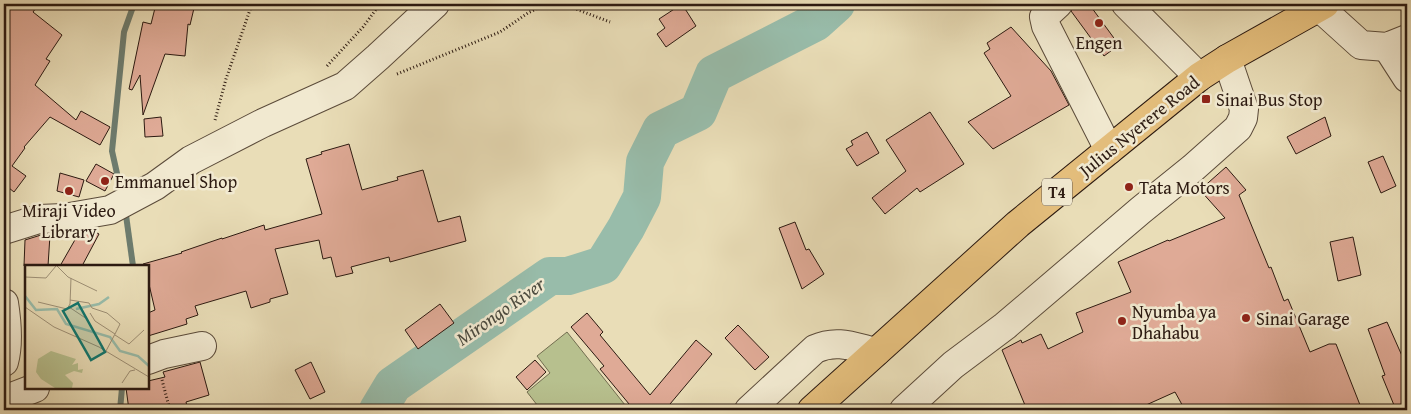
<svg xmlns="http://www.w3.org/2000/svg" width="1411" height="414" viewBox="0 0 1411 414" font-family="'Gentium Book Plus',serif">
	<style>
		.green { fill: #b7c08e; stroke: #726d50 }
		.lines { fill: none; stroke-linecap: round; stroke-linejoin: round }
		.stream { stroke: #6d7b6d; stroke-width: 6 }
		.river { stroke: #98bcaa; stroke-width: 38 }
		.building { fill: #dfaa96; stroke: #2c1a11 }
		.minor-casing { stroke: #5b4b3a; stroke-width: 30 }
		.highway-casing { stroke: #2c1a11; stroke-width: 30 }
		.path { stroke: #2c1a11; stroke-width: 3; stroke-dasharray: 1 2.5; stroke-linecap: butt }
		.minor { stroke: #f1e9d0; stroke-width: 28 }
		.highway { stroke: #e4be7c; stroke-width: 28 }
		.poi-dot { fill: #8f2418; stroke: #f1e9d0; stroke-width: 2 }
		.labels { text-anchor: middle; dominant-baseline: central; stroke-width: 5; stroke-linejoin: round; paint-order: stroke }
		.shield { fill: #f1e9d0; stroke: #67584a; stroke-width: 1 }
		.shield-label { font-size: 16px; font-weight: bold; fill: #2c1a11 }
		.poi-label { font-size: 18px; fill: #2c1a11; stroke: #f1e9d0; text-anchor: start }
		.street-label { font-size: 18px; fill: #2c1a11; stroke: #f1e9d0 }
		.water-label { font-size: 19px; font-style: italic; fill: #4c4b3f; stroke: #f1e9d0 }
		.inset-river { fill: none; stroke: #98bcaa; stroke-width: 2.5 }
		.inset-road { fill: none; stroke: #9d8f75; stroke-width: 1 }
		.view { fill: #0f766e; fill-opacity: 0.15; stroke: #0f766e; stroke-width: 2.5 }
		.inset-edge { fill: none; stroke: #2c1a11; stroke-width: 2.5 }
	</style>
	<rect width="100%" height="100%" fill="#e9ddb7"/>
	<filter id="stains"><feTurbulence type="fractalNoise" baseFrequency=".004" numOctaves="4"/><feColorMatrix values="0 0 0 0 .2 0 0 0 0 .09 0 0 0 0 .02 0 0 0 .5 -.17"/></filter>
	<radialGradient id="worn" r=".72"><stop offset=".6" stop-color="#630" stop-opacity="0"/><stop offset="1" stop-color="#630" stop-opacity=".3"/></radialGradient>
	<!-- green -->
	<path class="green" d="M567 332 629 410H541L527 392 550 373 537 356Z"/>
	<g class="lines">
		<!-- stream -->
		<g class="stream">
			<path d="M122 196 112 151 124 32 134 4"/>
			<path d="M125 208 133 266"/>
			<path d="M120 410 122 388"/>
		</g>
		<!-- river -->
		<path class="river" d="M378 410 393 385 550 276H568L603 265 626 228 642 197 645 162 661 130 698 112 714 74 816 22 836 4"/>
	</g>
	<!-- building -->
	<g class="building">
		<path d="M4 4H39L33 12 62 35 46 59 50 61 35 85 76 120 81 111 110 127 100 145 50 117 24 147 25 148 12 166 26 176 14 192 4 184Z"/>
		<path d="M156 4H195L190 25 188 24 185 56 165 54 143 115 140 75 132 90 129 89 143 22 151 24Z"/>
		<path d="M682 4 696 26 666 47 657 34 665 28 659 19Z"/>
		<path d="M1073 4H1089L1119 45 1104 56 1071 11Z"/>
		<path d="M1011 27 1051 71 1069 105 993 149 968 122 1011 96 984 53 990 49 987 43Z"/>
		<path d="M930 112 964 164 920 192 917 188 885 214 872 198 906 171 886 140Z"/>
		<path d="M161 117 163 136 145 137 144 119Z"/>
		<path d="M1325 117 1331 136 1296 154 1287 137Z"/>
		<path d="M867 132 879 153 857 166 846 149 853 145 851 141Z"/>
		<path d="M349 144 362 190 398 180 397 177 423 170 438 222 460 216 466 241 390 262 389 257 351 267 353 273 336 277 331 257 323 259 319 240 275 249 288 294 270 299V302L251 308 246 291 195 306 198 315 186 319 187 324 148 336V313L155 310 148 280V266H144L143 264 182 253 181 252 222 238V239L264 225 265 230 322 214 306 159 322 154 321 152Z"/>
		<path d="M1383 156 1396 186 1381 193 1368 162Z"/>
		<path d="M96 164 114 174 105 191 86 181Z"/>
		<path d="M1226 167 1246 190 1239 195 1269 268 1271 267 1284 301 1288 299 1310 352 1329 344H1336L1362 410H1185L1175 392 1135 410H1027L1002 350 1021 340 1022 343 1041 334 1048 349 1083 332 1076 313 1131 292 1118 262 1168 240 1169 241 1225 218 1200 190Z"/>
		<path d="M60 173 84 180 79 197 57 191Z"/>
		<path d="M795 222 806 250 809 249 824 274 802 289 779 228Z"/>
		<path d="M90 229 99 234 82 266H60L80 231Z"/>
		<path d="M41 235H50L48 266H24L25 240Z"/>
		<path d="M1353 237 1361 275 1338 281 1330 242Z"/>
		<path d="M440 304 454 323 418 349 405 330Z"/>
		<path d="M587 313 603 332 600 335 650 395 696 340 712 354 665 410H634L600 369 604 366 571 327Z"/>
		<path d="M1387 322 1403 358 1407 356V410H1396L1382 376 1385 375 1368 329Z"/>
		<path d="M738 325 769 357 755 370 725 338Z"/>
		<path d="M535 360 546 372 527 390 516 377Z"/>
		<path d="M200 362 209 395 186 402 188 410H129L126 388H148V381L165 377 163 372Z"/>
		<path d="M311 362 325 392 310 399 295 370Z"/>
	</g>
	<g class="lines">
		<defs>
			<g id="minor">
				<path d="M1058 4 1044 17 1046 26 1109 150"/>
				<path d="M1126 4 1199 77"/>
				<path d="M1319 7 1361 45 1387 47 1407 39"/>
				<path d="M1387 47 1407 78"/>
				<path d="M4 230 39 219 64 218 110 210 155 186 191 160 263 123 345 86 378 57 435 4"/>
				<path d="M4 303C7 322 9 344 4 362"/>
				<path d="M148 360 164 354 202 346"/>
				<path d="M4 400 35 388"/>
				<path d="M749 410 815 349C837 339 854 347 876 352"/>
				<path d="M904 410 953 365 1005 326 1141 210 1193 168 1238 128 1243 118 1244 109 1227 59"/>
			</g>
			<path id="highway" d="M812 410 1018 224 1199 77 1227 59 1325 4"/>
		</defs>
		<!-- minor casing -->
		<use href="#minor" class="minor-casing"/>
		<!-- highway casing -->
		<use href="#highway" class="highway-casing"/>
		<!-- path -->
		<g class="path">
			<path d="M327 66 363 27 380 4"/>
			<path d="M397 74 500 32 528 13 542 6H568L610 22"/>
			<path d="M215 120 226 79 252 4"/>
			<path d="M162 380 170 410"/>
		</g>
		<!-- minor -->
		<use href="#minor" class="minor"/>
		<!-- highway -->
		<use href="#highway" class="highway"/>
	</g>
	<!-- markers -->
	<g class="poi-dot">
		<circle cx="1099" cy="23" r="5"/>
		<rect x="1201" y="94" width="10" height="10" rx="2.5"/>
		<circle cx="105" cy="181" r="5"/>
		<circle cx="1129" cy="187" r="5"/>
		<circle cx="69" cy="191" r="5"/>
		<circle cx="1246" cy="318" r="5"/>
		<circle cx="1122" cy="321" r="5"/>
	</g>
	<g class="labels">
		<!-- shield labels -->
		<rect class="shield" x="1042" y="178.5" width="30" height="27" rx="4"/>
		<g class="shield-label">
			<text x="1057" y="192">T4</text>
		</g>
		<!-- poi labels -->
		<g class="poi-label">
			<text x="1099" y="42" text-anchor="middle">Engen</text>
			<text x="1216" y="99">Sinai Bus Stop</text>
			<text x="115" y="181">Emmanuel Shop</text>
			<text x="1139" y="187">Tata Motors</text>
			<text x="69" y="210" text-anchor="middle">Miraji Video<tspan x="69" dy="21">Library</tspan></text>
			<text x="1132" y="311">Nyumba ya<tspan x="1132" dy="21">Dhahabu</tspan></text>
			<text x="1256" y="318">Sinai Garage</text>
		</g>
		<!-- street labels -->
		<g class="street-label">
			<text transform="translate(1139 126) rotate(-39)">Julius Nyerere Road</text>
		</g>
		<!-- water labels -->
		<g class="water-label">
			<text transform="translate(500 311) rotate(-35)">Mirongo River</text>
		</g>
	</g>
	<!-- overview -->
	<g transform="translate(25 265)">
		<rect width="124" height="124" fill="#e9ddb7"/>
		<path d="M26 86 51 94 47 100 53 98V105L58 104 57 108 49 106 40 110 48 118 47 123H30L16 114 11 107 13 94Z" fill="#b7c08e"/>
		<path class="inset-river" d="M0 31 11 45 32 44 41 59 85 72 95 86 113 91 124 101M51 44 74 39 84 32"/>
		<path class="inset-road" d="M31 0 43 12 72 26M0 12 21 13 31 1M45 35 64 38 67 43 82 48 95 59 90 69M13 37 42 44 45 39 46 13M0 42 29 62 74 82 124 112M44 42 62 54M65 48 70 56 90 69 81 86M90 70 104 79 119 65M97 118 105 106 110 105"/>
		<path class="view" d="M53 38 80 87 66 95 38 46Z"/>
		<rect width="124" height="124" class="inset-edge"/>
	</g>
	<!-- margin -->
	<rect width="1411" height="414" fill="none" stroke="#e9ddb7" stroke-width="20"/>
	<rect x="5" y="5" width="1401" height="404" fill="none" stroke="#2c1a11" stroke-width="2.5"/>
	<rect x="10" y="10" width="1391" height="394" fill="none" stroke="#2c1a11"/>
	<rect width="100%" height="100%" filter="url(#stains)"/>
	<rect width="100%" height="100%" fill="url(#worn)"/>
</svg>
